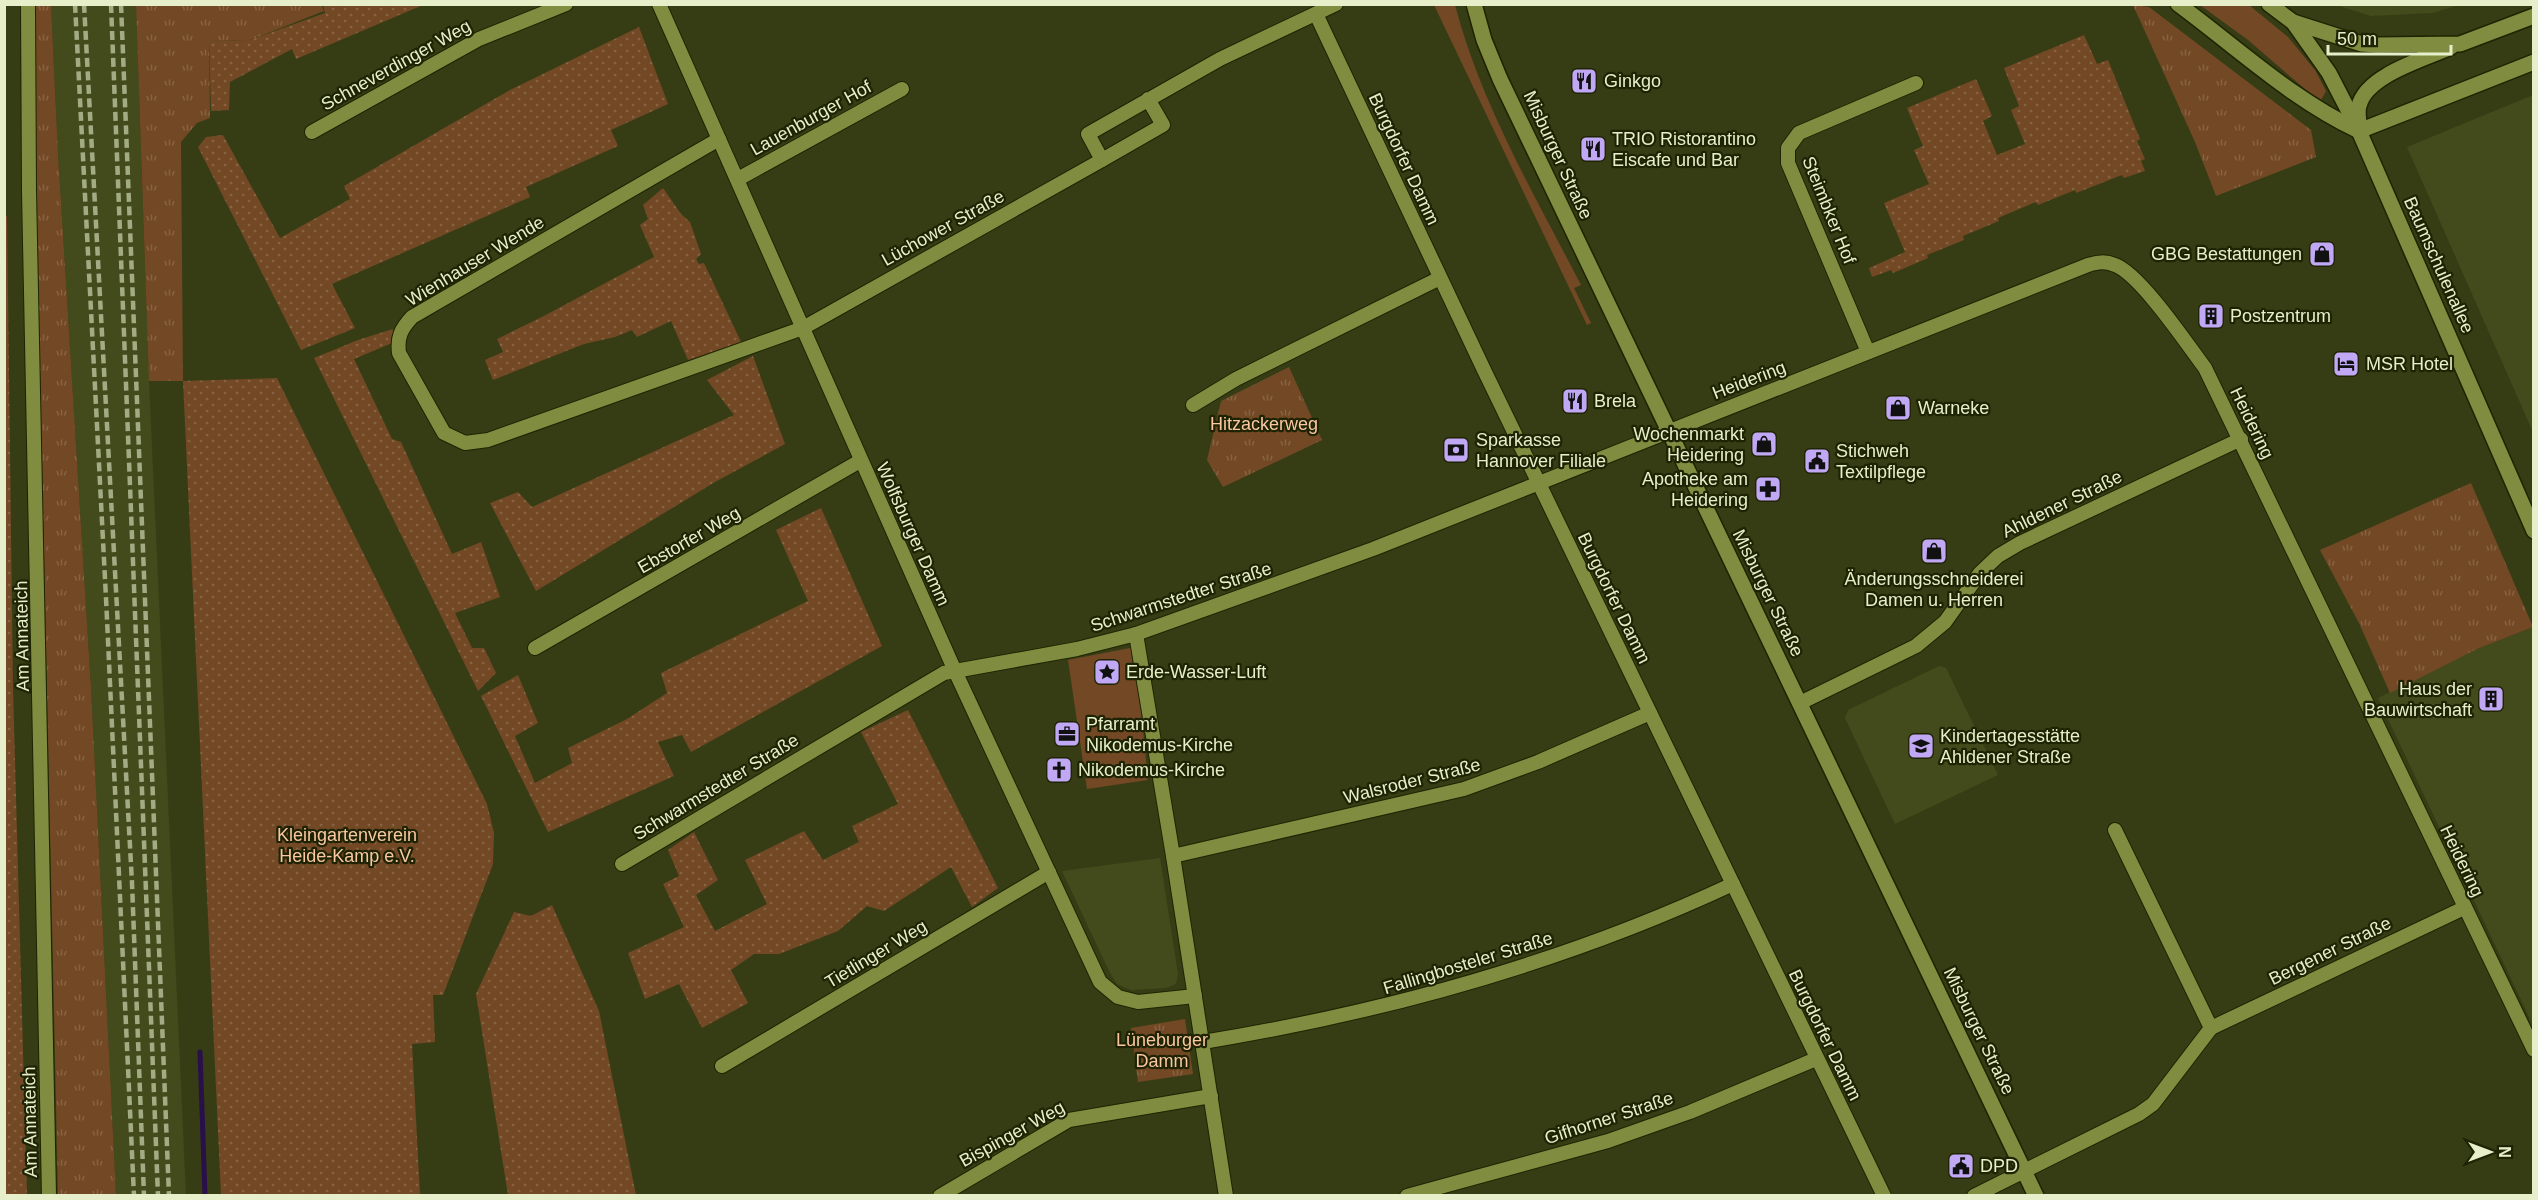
<svg xmlns="http://www.w3.org/2000/svg" width="2538" height="1200" viewBox="0 0 2538 1200" font-family="Arial,sans-serif">
	<style>
		.built { fill: #434b1c }
		.grass { fill: #734825 }
		.park { fill: url(#park-tufts) }
		.garden { fill: url(#garden-dots) }
		.lines { fill: none; stroke-linecap: round; stroke-linejoin: round }
		.stream { stroke: #29104a; stroke-width: 5 }
		.minor-casing { stroke: #1e2400; stroke-width: 16 }
		.tertiary-casing { stroke: #1e2400; stroke-width: 18 }
		.secondary-casing { stroke: #1e2400; stroke-width: 18 }
		.minor { stroke: #808d40; stroke-width: 14 }
		.tertiary { stroke: #808d40; stroke-width: 15 }
		.secondary { stroke: #808d40; stroke-width: 15 }
		.rail { stroke: #a2ab83; stroke-width: 4.5; stroke-dasharray: 9 4.5; stroke-linecap: butt }
		.labels { text-anchor: middle; dominant-baseline: central; stroke-width: 4.5; stroke-linejoin: round; paint-order: stroke }
		.street-label { font-size: 18px; fill: #e6efc9; stroke: #1e2303 }
		.poi-label { font-size: 18px; fill: #e6efc9; stroke: #1e2303; text-anchor: start }
		.park-label { font-size: 18px; fill: #fac7a0; stroke: #1e2303 }
	</style>
	<defs>
		<pattern id="park-tufts" width="24" height="20" patternUnits="userSpaceOnUse" patternTransform="scale(1.5)"><rect width="24" height="20" fill="#734825"/><path d="M3 7l-1-3M5 7V3M7 7l1-3M15 17l-1-3M17 17v-4M19 17l1-3" fill="none" stroke="#876343"/></pattern>
		<pattern id="garden-dots" width="8" height="8" patternUnits="userSpaceOnUse" patternTransform="scale(1.5)"><rect width="8" height="8" fill="#734825"/><path d="M2 2h.1M6 6h.1" fill="none" stroke="#876343" stroke-width="1.8" stroke-linecap="round"/></pattern>
	</defs>
	<rect width="100%" height="100%" fill="#363d14"/>
	<!-- built -->
	<g class="built">
		<path d="M51 5H136L149 381 186 1195H116L91 688 58 154Z"/>
		<path d="M2336 5H2458L2433 13 2371 16Z"/>
		<path d="M2533 95V432L2407 147Z"/>
		<path d="M2533 627V1025L2378 698 2477 649Z"/>
		<path d="M1939 666 1946 668 1998 775 1895 824 1845 718 1848 710Z"/>
		<path d="M1160 858 1178 974 1176 984 1166 988 1131 990 1117 984 1110 973 1062 871Z"/>
	</g>
	<!-- grass -->
	<g class="grass">
		<path d="M1434 5H1455C1481 104 1534 194 1581 285L1574 288 1591 323 1587 325Z"/>
		<path d="M2200 5H2249L2288 37 2315 70 2326 91 2320 102 2248 40Z"/>
		<path d="M1135 647 1148 780 1087 789 1068 660Z"/>
	</g>
	<!-- park -->
	<g class="park">
		<path d="M321 4 324 11 250 40 209 41 210 118 197 123 181 142 183 381H149L136 5Z"/>
		<path d="M32 5H51L58 154 91 688 116 1195H58Z"/>
		<path d="M2133 5 2149 7 2311 130 2316 157 2216 196 2195 142Z"/>
		<path d="M1289 367 1322 440 1223 487 1207 460 1221 401Z"/>
		<path d="M2471 483 2533 627 2477 649 2390 693 2359 623 2320 550Z"/>
		<path d="M1185 1019 1193 1074 1138 1082 1131 1028Z"/>
	</g>
	<!-- garden -->
	<g class="garden">
		<path d="M323 5H423L296 59 292 49 230 82 229 110 211 111 209 41 250 40 325 13Z"/>
		<path d="M639 27 668 104 611 130 618 146 526 187 530 197 332 284 355 328 301 350 198 147 206 137 223 135 280 238 350 199 344 186 510 90Z"/>
		<path d="M2084 35 2097 64 2108 60 2140 139 2137 141 2145 159 2141 161 2145 171 2124 178 2122 175 2076 193 2075 190 2038 205 2036 202 1998 218 1999 221 1963 236 1964 240 1927 255 1928 258 1893 273 1891 270 1872 277 1869 268 1905 252 1884 203 1929 184 1914 150 1923 146 1907 108 1976 79 1992 116 1983 121 1997 155 2025 144 2011 110 2019 106 2004 68Z"/>
		<path d="M663 188 681 214 690 222 701 254 696 259 699 264 704 263 741 342 688 360 671 321 637 337 632 330 615 337 584 344 493 380 485 360 503 352 497 339 542 317 654 257 640 225 648 219 643 205Z"/>
		<path d="M4 216H7L13 688 27 1196 4 1195Z"/>
		<path d="M393 329 392 343 354 359 392 439 401 442 452 554 481 542 500 597 455 613 472 648H484L496 673 478 691 314 358 358 340Z"/>
		<path d="M753 356 785 444 715 482 536 591 490 503 518 492 532 507 734 415 707 380Z"/>
		<path d="M277 378 487 804 494 833 493 864 443 995H433L435 1042 412 1044 420 1195H221L183 381Z"/>
		<path d="M821 508 882 646 691 752 682 735 658 742 674 776 548 832 481 696 518 675 538 723 515 736 535 783 572 763 568 748 627 719 667 693 661 673 808 601 776 530Z"/>
		<path d="M908 710 998 888 972 907 951 867 884 911 867 906 838 931 779 954H754L731 970 748 1003 702 1028 679 984 645 999 628 953 684 927 663 884 679 876 668 850 694 832 718 880 696 895 715 931 767 904 745 860 804 831 823 860 859 842 852 826 898 804 861 732Z"/>
		<path d="M552 905 599 1011 636 1195H508L476 994 514 912 531 916Z"/>
	</g>
	<g class="lines">
		<!-- stream -->
		<path class="stream" d="M200 1052 205 1196"/>
		<defs>
			<g id="minor">
				<path d="M28 4 29 191 49 1196"/>
				<path d="M659 4 955 671 1100 982 1118 997 1138 1002 1195 996"/>
				<path d="M1316 14 1484 370 1884 1196"/>
				<path d="M1148 99 1163 125 1102 160 1088 134 1220 59 1336 4"/>
				<path d="M312 132 479 39 566 4"/>
				<path d="M719 139 412 317C401 329 397 337 399 353L444 433 465 443 488 440 803 328 1102 160"/>
				<path d="M738 179 902 89"/>
				<path d="M1868 352 1788 163V148L1799 133 1916 83"/>
				<path d="M1193 405 1236 379 1440 278"/>
				<path d="M1136 634 1173 856 1226 1196"/>
				<path d="M535 648 860 461"/>
				<path d="M1800 703 1916 646 1945 622 1980 573 1998 556 2020 543 2241 439"/>
				<path d="M2115 830 2211 1028"/>
				<path d="M1173 856 1464 789 1538 762 1650 713"/>
				<path d="M622 864 944 673 1077 649 1136 634 1373 549 2088 265C2098 262 2105 261 2115 265 2140 274 2187 344 2205 368L2534 1050"/>
				<path d="M1203 1042C1386 1012 1564 963 1733 884"/>
				<path d="M722 1066 1049 872"/>
				<path d="M940 1196 1069 1120 1211 1096"/>
				<path d="M1407 1196 1608 1141 1690 1112 1816 1059"/>
				<path d="M1974 1196 2139 1114 2153 1104 2211 1028 2464 908"/>
			</g>
			<path id="tertiary" d="M1474 4 1484 40 1500 79 2036 1196"/>
			<g id="secondary">
				<path d="M2178 4C2239 49 2290 98 2359 131L2534 62"/>
				<path d="M2269 4 2293 22 2362 44 2377 45 2460 44 2534 16"/>
				<path d="M2293 22 2329 73 2359 131 2534 531"/>
				<path d="M2359 125C2359 119 2357 112 2359 106 2366 75 2425 59 2451 47"/>
			</g>
		</defs>
		<!-- minor casing -->
		<use href="#minor" class="minor-casing"/>
		<!-- tertiary casing -->
		<use href="#tertiary" class="tertiary-casing"/>
		<!-- secondary casing -->
		<use href="#secondary" class="secondary-casing"/>
		<!-- minor -->
		<use href="#minor" class="minor"/>
		<!-- tertiary -->
		<use href="#tertiary" class="tertiary"/>
		<!-- secondary -->
		<use href="#secondary" class="secondary"/>
		<!-- rail -->
		<g class="rail">
			<path d="M75 4 106 598 134 1196"/>
			<path d="M84 4 132 883 144 1196"/>
			<path d="M111 4 158 1196"/>
			<path d="M121 4 169 1196"/>
		</g>
	</g>
	<!-- icons -->
	<defs>
		<symbol id="restaurant-square" viewBox="-11 -11 22 22"><rect x="-9" y="-9" width="18" height="18" rx="4" fill="#c0a8f4" stroke="#1e2303"/><path d="M-5-6h1v4h1v-4h1v4h1v-4h1v5L-1.5 .5V6h-2V.5L-5-1ZM5-6V6H3V1.5H1.5Q1.5-4 5-6Z" fill="#111"/></symbol>
		<symbol id="shop-square" viewBox="-11 -11 22 22"><rect x="-9" y="-9" width="18" height="18" rx="4" fill="#c0a8f4" stroke="#1e2303"/><path d="M-5-2.5h2.3a2.7 3.5 0 0 1 5.4 0H5L5.5 6h-11ZM-1.5-2.5h3a1.5 2.3 0 0 0-3 0Z" fill="#111"/></symbol>
		<symbol id="building-square" viewBox="-11 -11 22 22"><rect x="-9" y="-9" width="18" height="18" rx="4" fill="#c0a8f4" stroke="#1e2303"/><path d="M-4-6H4V6H1V3H-1V6H-4ZM-2.5-4.3h1.7v1.8h-1.7ZM.8-4.3h1.7v1.8H.8ZM-2.5-1h1.7V.8h-1.7ZM.8-1h1.7V.8H.8Z" fill="#111"/></symbol>
		<symbol id="hotel-square" viewBox="-11 -11 22 22"><rect x="-9" y="-9" width="18" height="18" rx="4" fill="#c0a8f4" stroke="#1e2303"/><path d="M-6-4.5h1.5V1H6V5H4.5V3h-9V5H-6ZM-4 0a1.8 1.8 0 1 1 3.6 0ZM.5 0V-2.5h3Q6-2.5 6 0Z" fill="#111"/></symbol>
		<symbol id="bank-square" viewBox="-11 -11 22 22"><rect x="-9" y="-9" width="18" height="18" rx="4" fill="#c0a8f4" stroke="#1e2303"/><path d="M-6-4H6V4H-6ZM0-2.3a2.3 2.3 0 1 0 0 4.6a2.3 2.3 0 1 0 0-4.6Z" fill="#111"/></symbol>
		<symbol id="civic-square" viewBox="-11 -11 22 22"><rect x="-9" y="-9" width="18" height="18" rx="4" fill="#c0a8f4" stroke="#1e2303"/><path d="M-.6-6.5H3V-4.5H.6V-3L4-1V1h2V6H-6V1h2V-1L-.6-3ZM-1.2 2.5V6h2.4V2.5Z" fill="#111"/></symbol>
		<symbol id="pharmacy-square" viewBox="-11 -11 22 22"><rect x="-9" y="-9" width="18" height="18" rx="4" fill="#c0a8f4" stroke="#1e2303"/><path d="M-2-6h4v4h4v4h-4v4h-4v-4h-4v-4h4Z" fill="#111"/></symbol>
		<symbol id="sight-square" viewBox="-11 -11 22 22"><rect x="-9" y="-9" width="18" height="18" rx="4" fill="#c0a8f4" stroke="#1e2303"/><path d="M0-6L1.8-2.2L6-1.7L2.9 1.2L3.7 5.4L0 3.3L-3.7 5.4L-2.9 1.2L-6-1.7L-1.8-2.2Z" fill="#111"/></symbol>
		<symbol id="office-square" viewBox="-11 -11 22 22"><rect x="-9" y="-9" width="18" height="18" rx="4" fill="#c0a8f4" stroke="#1e2303"/><path d="M-6-3h4V-5.5h4V-3h4V5H-6ZM-1-4.5V-3h2v-1.5ZM-6 0V1H6V0Z" fill="#111"/></symbol>
		<symbol id="school-square" viewBox="-11 -11 22 22"><rect x="-9" y="-9" width="18" height="18" rx="4" fill="#c0a8f4" stroke="#1e2303"/><path d="M0-5L7-2L0 1L-7-2ZM-4 1L0 2.5L4 1V4Q0 6-4 4Z" fill="#111"/></symbol>
		<symbol id="church-square" viewBox="-11 -11 22 22"><rect x="-9" y="-9" width="18" height="18" rx="4" fill="#c0a8f4" stroke="#1e2303"/><path d="M-1.2-6h2.4v3.5h3.3v2.4h-3.3V6h-2.4V-.1h-3.3v-2.4h3.3Z" fill="#111"/></symbol>
	</defs>
	<g fill-rule="evenodd">
		<use href="#restaurant-square" x="1569" y="66" width="30" height="30"/>
		<use href="#restaurant-square" x="1578" y="134" width="30" height="30"/>
		<use href="#shop-square" x="2307" y="239" width="30" height="30"/>
		<use href="#building-square" x="2196" y="301" width="30" height="30"/>
		<use href="#hotel-square" x="2331" y="349" width="30" height="30"/>
		<use href="#restaurant-square" x="1560" y="386" width="30" height="30"/>
		<use href="#shop-square" x="1883" y="393" width="30" height="30"/>
		<use href="#shop-square" x="1749" y="429" width="30" height="30"/>
		<use href="#bank-square" x="1441" y="435" width="30" height="30"/>
		<use href="#civic-square" x="1802" y="446" width="30" height="30"/>
		<use href="#pharmacy-square" x="1753" y="474" width="30" height="30"/>
		<use href="#shop-square" x="1919" y="536" width="30" height="30"/>
		<use href="#sight-square" x="1092" y="657" width="30" height="30"/>
		<use href="#building-square" x="2476" y="684" width="30" height="30"/>
		<use href="#office-square" x="1052" y="719" width="30" height="30"/>
		<use href="#school-square" x="1906" y="731" width="30" height="30"/>
		<use href="#church-square" x="1044" y="755" width="30" height="30"/>
		<use href="#civic-square" x="1946" y="1151" width="30" height="30"/>
	</g>
	<g class="labels">
		<!-- street labels -->
		<g class="street-label">
			<text transform="translate(396 65) rotate(-29)">Schneverdinger Weg</text>
			<text transform="translate(811 118) rotate(-29)">Lauenburger Hof</text>
			<text transform="translate(1558 155) rotate(65)">Misburger Straße</text>
			<text transform="translate(1404 159) rotate(65)">Burgdorfer Damm</text>
			<text transform="translate(1829 210) rotate(68)">Steimbker Hof</text>
			<text transform="translate(943 228) rotate(-29)">Lüchower Straße</text>
			<text transform="translate(475 261) rotate(-31)">Wienhauser Wende</text>
			<text transform="translate(2439 265) rotate(66)">Baumschulenallee</text>
			<text transform="translate(1749 380) rotate(-21)">Heidering</text>
			<text transform="translate(2252 423) rotate(64)">Heidering</text>
			<text transform="translate(2062 504) rotate(-26)">Ahldener Straße</text>
			<text transform="translate(913 534) rotate(66)">Wolfsburger Damm</text>
			<text transform="translate(689 540) rotate(-30)">Ebstorfer Weg</text>
			<text transform="translate(1768 593) rotate(64)">Misburger Straße</text>
			<text transform="translate(1181 597) rotate(-18)">Schwarmstedter Straße</text>
			<text transform="translate(1614 598) rotate(64)">Burgdorfer Damm</text>
			<text transform="translate(22 636) rotate(-91)">Am Annateich</text>
			<text transform="translate(1412 781) rotate(-14)">Walsroder Straße</text>
			<text transform="translate(716 787) rotate(-31)">Schwarmstedter Straße</text>
			<text transform="translate(2462 861) rotate(64)">Heidering</text>
			<text transform="translate(2330 951) rotate(-26)">Bergener Straße</text>
			<text transform="translate(876 954) rotate(-31)">Tietlinger Weg</text>
			<text transform="translate(1468 963) rotate(-17)">Fallingbosteler Straße</text>
			<text transform="translate(1979 1031) rotate(64)">Misburger Straße</text>
			<text transform="translate(1825 1035) rotate(64)">Burgdorfer Damm</text>
			<text transform="translate(1609 1118) rotate(-18)">Gifhorner Straße</text>
			<text transform="translate(30 1122) rotate(-91)">Am Annateich</text>
			<text transform="translate(1012 1134) rotate(-29)">Bispinger Weg</text>
		</g>
		<!-- poi labels -->
		<g class="poi-label">
			<text x="1604" y="81">Ginkgo</text>
			<text x="1612" y="139">TRIO Ristorantino<tspan x="1612" dy="21">Eiscafe und Bar</tspan></text>
			<text x="2302" y="254" text-anchor="end">GBG Bestattungen</text>
			<text x="2230" y="316">Postzentrum</text>
			<text x="2366" y="364">MSR Hotel</text>
			<text x="1594" y="401">Brela</text>
			<text x="1918" y="408">Warneke</text>
			<text x="1744" y="434" text-anchor="end">Wochenmarkt<tspan x="1744" dy="21">Heidering</tspan></text>
			<text x="1476" y="440">Sparkasse<tspan x="1476" dy="21">Hannover Filiale</tspan></text>
			<text x="1836" y="451">Stichweh<tspan x="1836" dy="21">Textilpflege</tspan></text>
			<text x="1748" y="479" text-anchor="end">Apotheke am<tspan x="1748" dy="21">Heidering</tspan></text>
			<text x="1934" y="579" text-anchor="middle">Änderungsschneiderei<tspan x="1934" dy="21">Damen u. Herren</tspan></text>
			<text x="1126" y="672">Erde-Wasser-Luft</text>
			<text x="2472" y="689" text-anchor="end">Haus der<tspan x="2472" dy="21">Bauwirtschaft</tspan></text>
			<text x="1086" y="724">Pfarramt<tspan x="1086" dy="21">Nikodemus-Kirche</tspan></text>
			<text x="1940" y="736">Kindertagesstätte<tspan x="1940" dy="21">Ahldener Straße</tspan></text>
			<text x="1078" y="770">Nikodemus-Kirche</text>
			<text x="1980" y="1166">DPD</text>
		</g>
		<!-- park labels -->
		<g class="park-label">
			<text x="1264" y="424">Hitzackerweg</text>
			<text x="347" y="835">Kleingartenverein<tspan x="347" dy="21">Heide-Kamp e.V.</tspan></text>
			<text x="1162" y="1040">Lüneburger<tspan x="1162" dy="21">Damm</tspan></text>
		</g>
	</g>
	<!-- border -->
	<rect width="2538" height="1200" fill="none" stroke="#e6efc9" stroke-width="12"/>
	<!-- north arrow -->
	<g transform="translate(2490 1152) rotate(90)" stroke="#1e2303" stroke-width="4.5" paint-order="stroke">
	<path d="M0-4.5L10 22L0 15L-10 22Z" fill="#e6efc9"/>
	<text y="-9" font-size="16" font-weight="bold" text-anchor="middle" fill="#e6efc9">N</text>
	</g>
	<!-- scale -->
	<path d="M2328 45v9h123v-9" fill="none" stroke="#e6efc9" stroke-width="3"/>
	<text x="2337" y="45" font-size="18" fill="#e6efc9" stroke="#1e2303" stroke-width="4.5" paint-order="stroke">50 m</text>
</svg>
